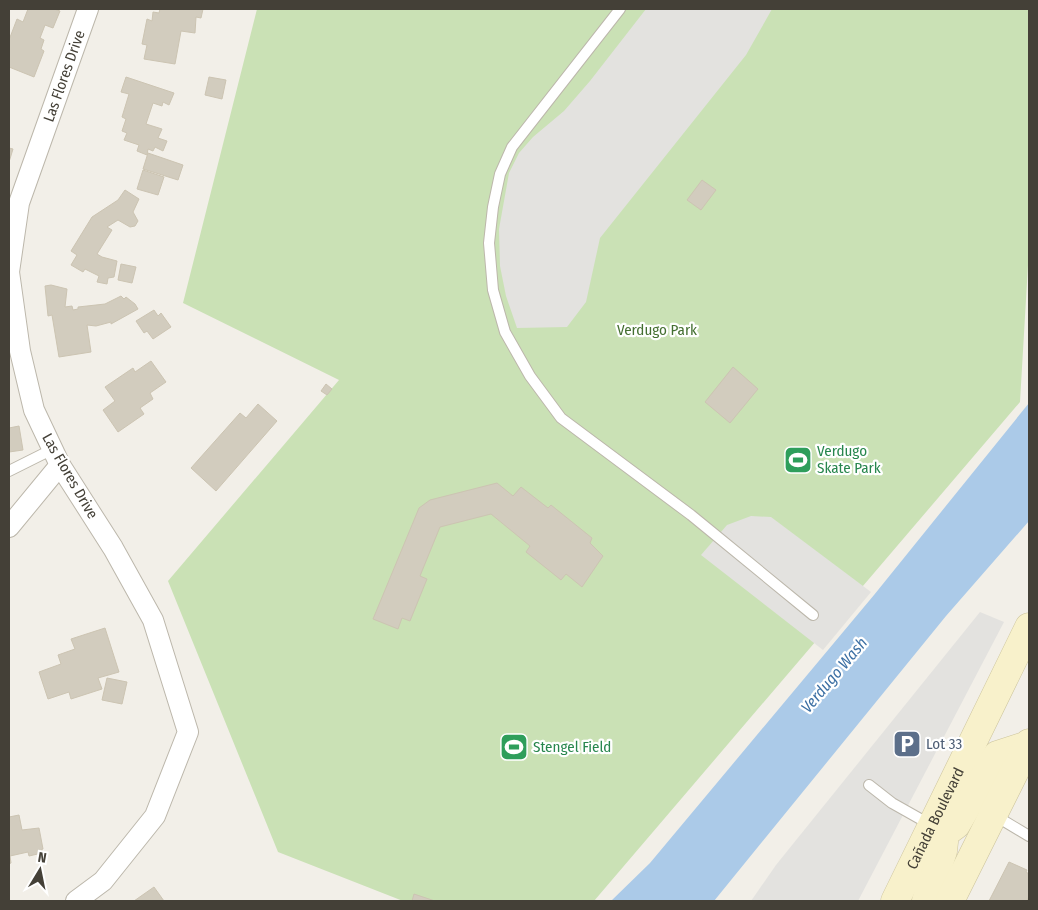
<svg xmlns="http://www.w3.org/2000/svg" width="1038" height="910" viewBox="0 0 1038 910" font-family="'Fira Sans Condensed',sans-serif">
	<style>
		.green { fill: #cae1b5 }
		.parking { fill: #e3e2df }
		.water { fill: #abcae8 }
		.building { fill: #d2ccbe; stroke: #ccc4b2 }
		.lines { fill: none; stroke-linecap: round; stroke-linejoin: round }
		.service-casing { stroke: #bcb7ab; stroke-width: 12 }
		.minor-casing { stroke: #bcb7ab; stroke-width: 22 }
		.secondary-casing { stroke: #ccc49c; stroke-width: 29 }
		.service { stroke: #fff; stroke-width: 10 }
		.minor { stroke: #fff; stroke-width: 20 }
		.secondary { stroke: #f8f1cb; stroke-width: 28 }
		.labels { text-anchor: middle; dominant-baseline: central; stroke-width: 4.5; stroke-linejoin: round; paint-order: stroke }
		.street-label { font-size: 15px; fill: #444037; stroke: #fff }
		.park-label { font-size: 15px; fill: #446f31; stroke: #fff }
		.leisure-label { font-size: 15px; fill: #27864d; stroke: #fff; text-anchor: start }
		.service-label { font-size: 15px; fill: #4e5e75; stroke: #fff; text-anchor: start }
		.water-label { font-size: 16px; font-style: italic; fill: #3d70a4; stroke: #fff }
	</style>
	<rect width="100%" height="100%" fill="#f2efe8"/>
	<!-- green -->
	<path class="green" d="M257 9H1029V248L1020 402 594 901H403L278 852 168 581 339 380 183 303Z"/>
	<!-- parking -->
	<g class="parking">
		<path d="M646 9H772L746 55 600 238 586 302 567 327 517 328 506 296 500 266 499 229 509 173 519 153 533 137 564 111 590 81Z"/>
		<path d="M751 516 771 517 871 592 823 650 701 555 727 525Z"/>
		<path d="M980 612 1004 622 858 901H751L776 865Z"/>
	</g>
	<!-- water -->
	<path class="water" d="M1029 403V521L946 616 714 901H611L650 863 874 595Z"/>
	<!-- building -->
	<g class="building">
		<path d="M28 9H54L60 11 53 28 45 25 40 38 44 40 41 49 44 51 34 77 9 67V40L17 19 23 22Z"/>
		<path d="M160 9H203L201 18 196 17 195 33 181 31 175 64 144 59 147 45 142 44 147 19 152 21 153 12 159 13Z"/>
		<path d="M126 77 174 93 169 105 163 102 162 106 153 103 146 124 162 129 158 138 167 141 163 151 155 147 153 151 148 149 147 155 137 151 139 145 124 140 127 133 122 131 126 119 122 117 129 94 121 92Z"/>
		<path d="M209 77 226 80 222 99 205 95Z"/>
		<path d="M9 148 13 149 9 162Z"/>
		<path d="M148 153 183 165 178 180 143 169Z"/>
		<path d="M143 170 164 177 158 195 137 189Z"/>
		<path d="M702 180 716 190 701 210 687 200Z"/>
		<path d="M125 190 139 199 133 212 138 221 135 226 130 227 118 220 107 227 112 230 97 254 102 257 117 261 114 277 108 278 107 284 97 282 99 276 85 269 83 272 71 265 77 255 71 251 92 217 118 200Z"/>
		<path d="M121 264 136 267 132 283 118 280Z"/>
		<path d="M51 285 67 289 65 307 72 306 73 310 78 309V307L105 304 121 296 124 299 126 297 135 304 138 309 111 324V322L96 326 87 325 91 352 59 357 52 315 48 316 45 286Z"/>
		<path d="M154 310 158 316 161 313 171 327 153 339 147 331 144 333 136 321Z"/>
		<path d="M151 361 166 382 150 393 153 399 140 408 144 414 118 432 103 410 115 401 105 387 133 368 135 372Z"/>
		<path d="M733 367 758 389 730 423 705 402Z"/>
		<path d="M326 384 332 389 327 395 321 391Z"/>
		<path d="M258 404 277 421 216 491 191 468 240 413 246 418Z"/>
		<path d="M19 426 23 450 9 452V455V428Z"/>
		<path d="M497 483 513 496 521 487 548 508 551 505 592 538 590 543 603 556 582 587 566 574 561 580 526 552 530 546 491 514 440 527 420 576 427 579 410 621 402 618 398 629 373 619 419 508 430 500Z"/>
		<path d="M105 628 119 672 98 678 102 689 71 699 69 692 48 699 39 672 61 664 58 655 75 649 71 639Z"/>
		<path d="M107 678 127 682 122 704 102 700Z"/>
		<path d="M19 815 22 830 39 828 43 849H42V853L29 856 28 852 10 856 11 863 9 864V817Z"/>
		<path d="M1009 862 1027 870 1026 872 1029 874V896L1027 901H989Z"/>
		<path d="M154 887 164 901H134Z"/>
		<path d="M414 894 435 901H412Z"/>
	</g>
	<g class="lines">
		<defs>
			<g id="service">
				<path d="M620 9 512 147 500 174 493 207 489 243 493 290 505 332 530 376 561 418 691 515 813 615"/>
				<path d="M9 471 53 449"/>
				<path d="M869 785 892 803 931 825"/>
				<path d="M994 815 1029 836"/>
			</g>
			<g id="minor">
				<path d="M9 527 60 465"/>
				<path id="s1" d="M76 901 103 881 155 816 188 732 153 620 113 548 60 465 34 410 20 351 9 272 19 203 88 9"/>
			</g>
			<g id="secondary">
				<path id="s2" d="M895 901 1029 627"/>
				<path d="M926 901 943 851 945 833 956 825 997 755 1028 745"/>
				<path d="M950 901 1029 743"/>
			</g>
		</defs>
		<!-- service casing -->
		<use href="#service" class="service-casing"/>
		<!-- minor casing -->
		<use href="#minor" class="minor-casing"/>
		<!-- secondary casing -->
		<use href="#secondary" class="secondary-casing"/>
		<!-- service -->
		<use href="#service" class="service"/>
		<!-- minor -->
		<use href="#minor" class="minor"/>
		<!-- secondary -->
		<use href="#secondary" class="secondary"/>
	</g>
	<!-- icons -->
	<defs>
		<symbol id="stadium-square" viewBox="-11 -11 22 22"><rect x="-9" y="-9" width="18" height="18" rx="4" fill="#2e9e5b" stroke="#fff"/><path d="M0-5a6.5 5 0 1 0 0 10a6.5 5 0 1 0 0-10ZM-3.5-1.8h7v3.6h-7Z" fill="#fff"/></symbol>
		<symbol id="parking-square" viewBox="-11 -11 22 22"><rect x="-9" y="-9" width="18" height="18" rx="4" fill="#5c6f8a" stroke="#fff"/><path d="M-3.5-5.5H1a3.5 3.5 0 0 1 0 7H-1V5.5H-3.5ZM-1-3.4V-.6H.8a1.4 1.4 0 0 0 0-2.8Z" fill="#fff"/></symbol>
	</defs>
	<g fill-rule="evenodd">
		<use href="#stadium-square" x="782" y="444" width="32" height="32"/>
		<use href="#parking-square" x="891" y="728" width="32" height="32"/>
		<use href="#stadium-square" x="498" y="731" width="32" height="32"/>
	</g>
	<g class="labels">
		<!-- street labels -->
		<g class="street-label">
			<text stroke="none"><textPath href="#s1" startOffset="911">Las Flores Drive</textPath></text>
			<text transform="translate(70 476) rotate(60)">Las Flores Drive</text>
			<text stroke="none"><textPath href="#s2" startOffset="92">Cañada Boulevard</textPath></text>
		</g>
		<!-- park labels -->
		<g class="park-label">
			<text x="657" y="330">Verdugo Park</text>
		</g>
		<!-- leisure labels -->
		<g class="leisure-label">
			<text x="817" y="451">Verdugo<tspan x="817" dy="17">Skate Park</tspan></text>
			<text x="533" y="747">Stengel Field</text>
		</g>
		<!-- service labels -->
		<g class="service-label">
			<text x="926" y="744">Lot 33</text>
		</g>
		<!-- water labels -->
		<g class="water-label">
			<text transform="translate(834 675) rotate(-50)">Verdugo Wash</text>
		</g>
	</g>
	<!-- border -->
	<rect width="1038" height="910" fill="none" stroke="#444037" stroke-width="20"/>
	<!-- north arrow -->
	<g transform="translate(40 870) rotate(10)" stroke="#ffffff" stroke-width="4" paint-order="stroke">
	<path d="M0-4L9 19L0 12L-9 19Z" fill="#444037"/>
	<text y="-8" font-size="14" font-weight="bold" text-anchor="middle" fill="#444037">N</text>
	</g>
</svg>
